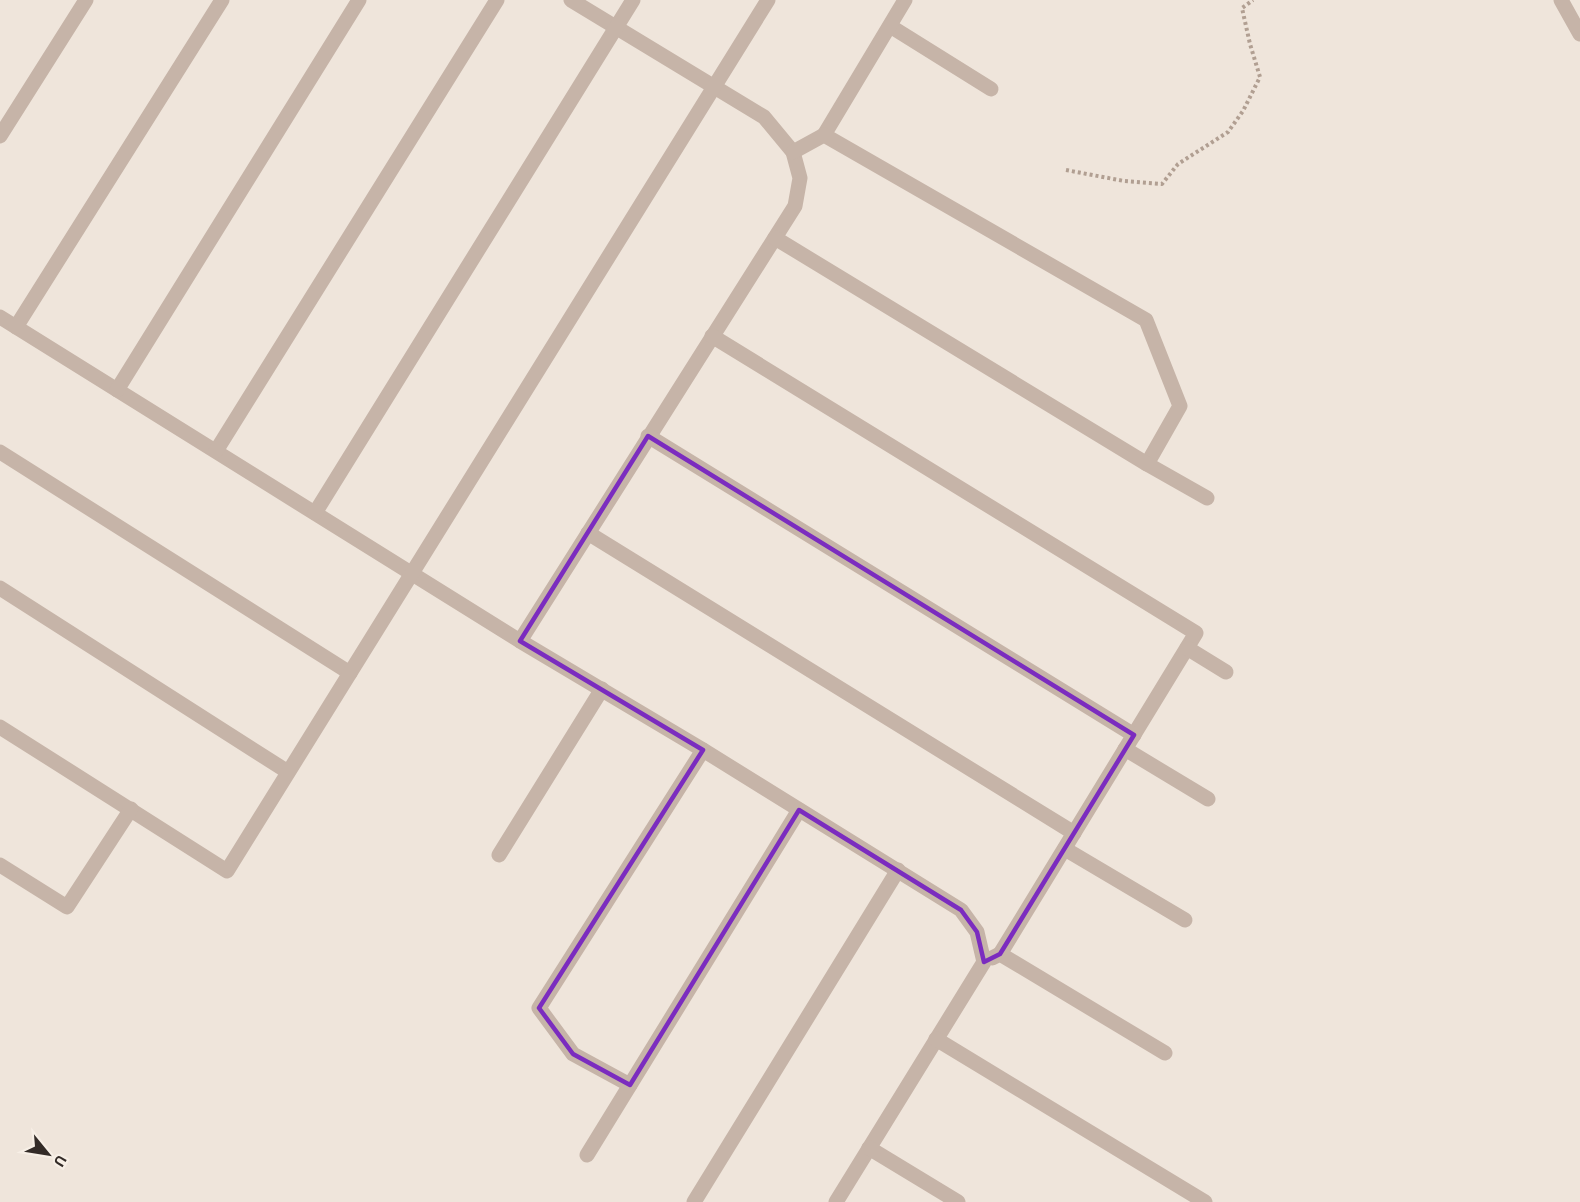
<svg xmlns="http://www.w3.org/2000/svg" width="1580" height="1202" viewBox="0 0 1580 1202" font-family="'Alegreya Sans',sans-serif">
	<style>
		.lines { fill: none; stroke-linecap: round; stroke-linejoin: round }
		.path { stroke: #b19f92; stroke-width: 4; stroke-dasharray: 3 3; stroke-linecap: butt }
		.minor { stroke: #c6b4a8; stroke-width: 15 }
		.marked { fill: none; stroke: #7b2cbf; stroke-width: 4.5; stroke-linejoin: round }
	</style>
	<rect width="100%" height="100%" fill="#efe5db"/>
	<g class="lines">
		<!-- path -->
		<path class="path" d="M1066 170 1124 181 1162 184 1178 164 1228 132 1243 111 1260 77 1250 44 1242 8 1253 0"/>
		<!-- minor -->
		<g class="minor">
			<path d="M571 0 764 117 793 152 800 178 795 206 520 641 703 750 961 910 977 932 984 962 836 1202"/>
			<path d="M1561 0 1580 34"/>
			<path d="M890 26 991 89"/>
			<path d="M824 135 905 0"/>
			<path d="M0 136 86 0"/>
			<path d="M793 152 824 135 1146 320 1180 406 1147 464"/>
			<path d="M775 238 1147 464 1207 498"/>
			<path d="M0 317 520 641"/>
			<path d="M16 327 222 0"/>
			<path d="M712 336 1196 633 1000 954"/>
			<path d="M117 390 359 0"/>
			<path d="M648 436 1134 735"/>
			<path d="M216 451 497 0"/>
			<path d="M0 452 350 673"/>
			<path d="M315 513 633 0"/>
			<path d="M588 533 1074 833"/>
			<path d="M0 588 288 772"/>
			<path d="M1187 648 1226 672"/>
			<path d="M0 727 227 871 768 0"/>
			<path d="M1125 749 1208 799"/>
			<path d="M1065 849 1185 920"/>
			<path d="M499 855 602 689"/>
			<path d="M0 865 67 907 131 809"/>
			<path d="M992 958 1000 954 1165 1053"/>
			<path d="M936 1039 1205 1202"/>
			<path d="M630 1085 573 1054 539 1008 703 750"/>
			<path d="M869 1148 958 1202"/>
			<path d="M587 1155 799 810"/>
			<path d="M694 1202 898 870"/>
		</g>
	</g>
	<!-- marked area -->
	<path class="marked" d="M648 436 1134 735 1000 954 984 962 977 932 961 910 799 810 630 1085 573 1054 539 1008 703 750 520 641Z"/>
	<!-- north arrow -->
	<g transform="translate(48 1154) rotate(120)" stroke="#f7efe6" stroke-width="4.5" paint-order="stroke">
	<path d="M0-4.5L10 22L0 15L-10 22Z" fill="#332b27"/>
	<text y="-9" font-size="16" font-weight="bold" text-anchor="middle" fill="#332b27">U</text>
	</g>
</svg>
